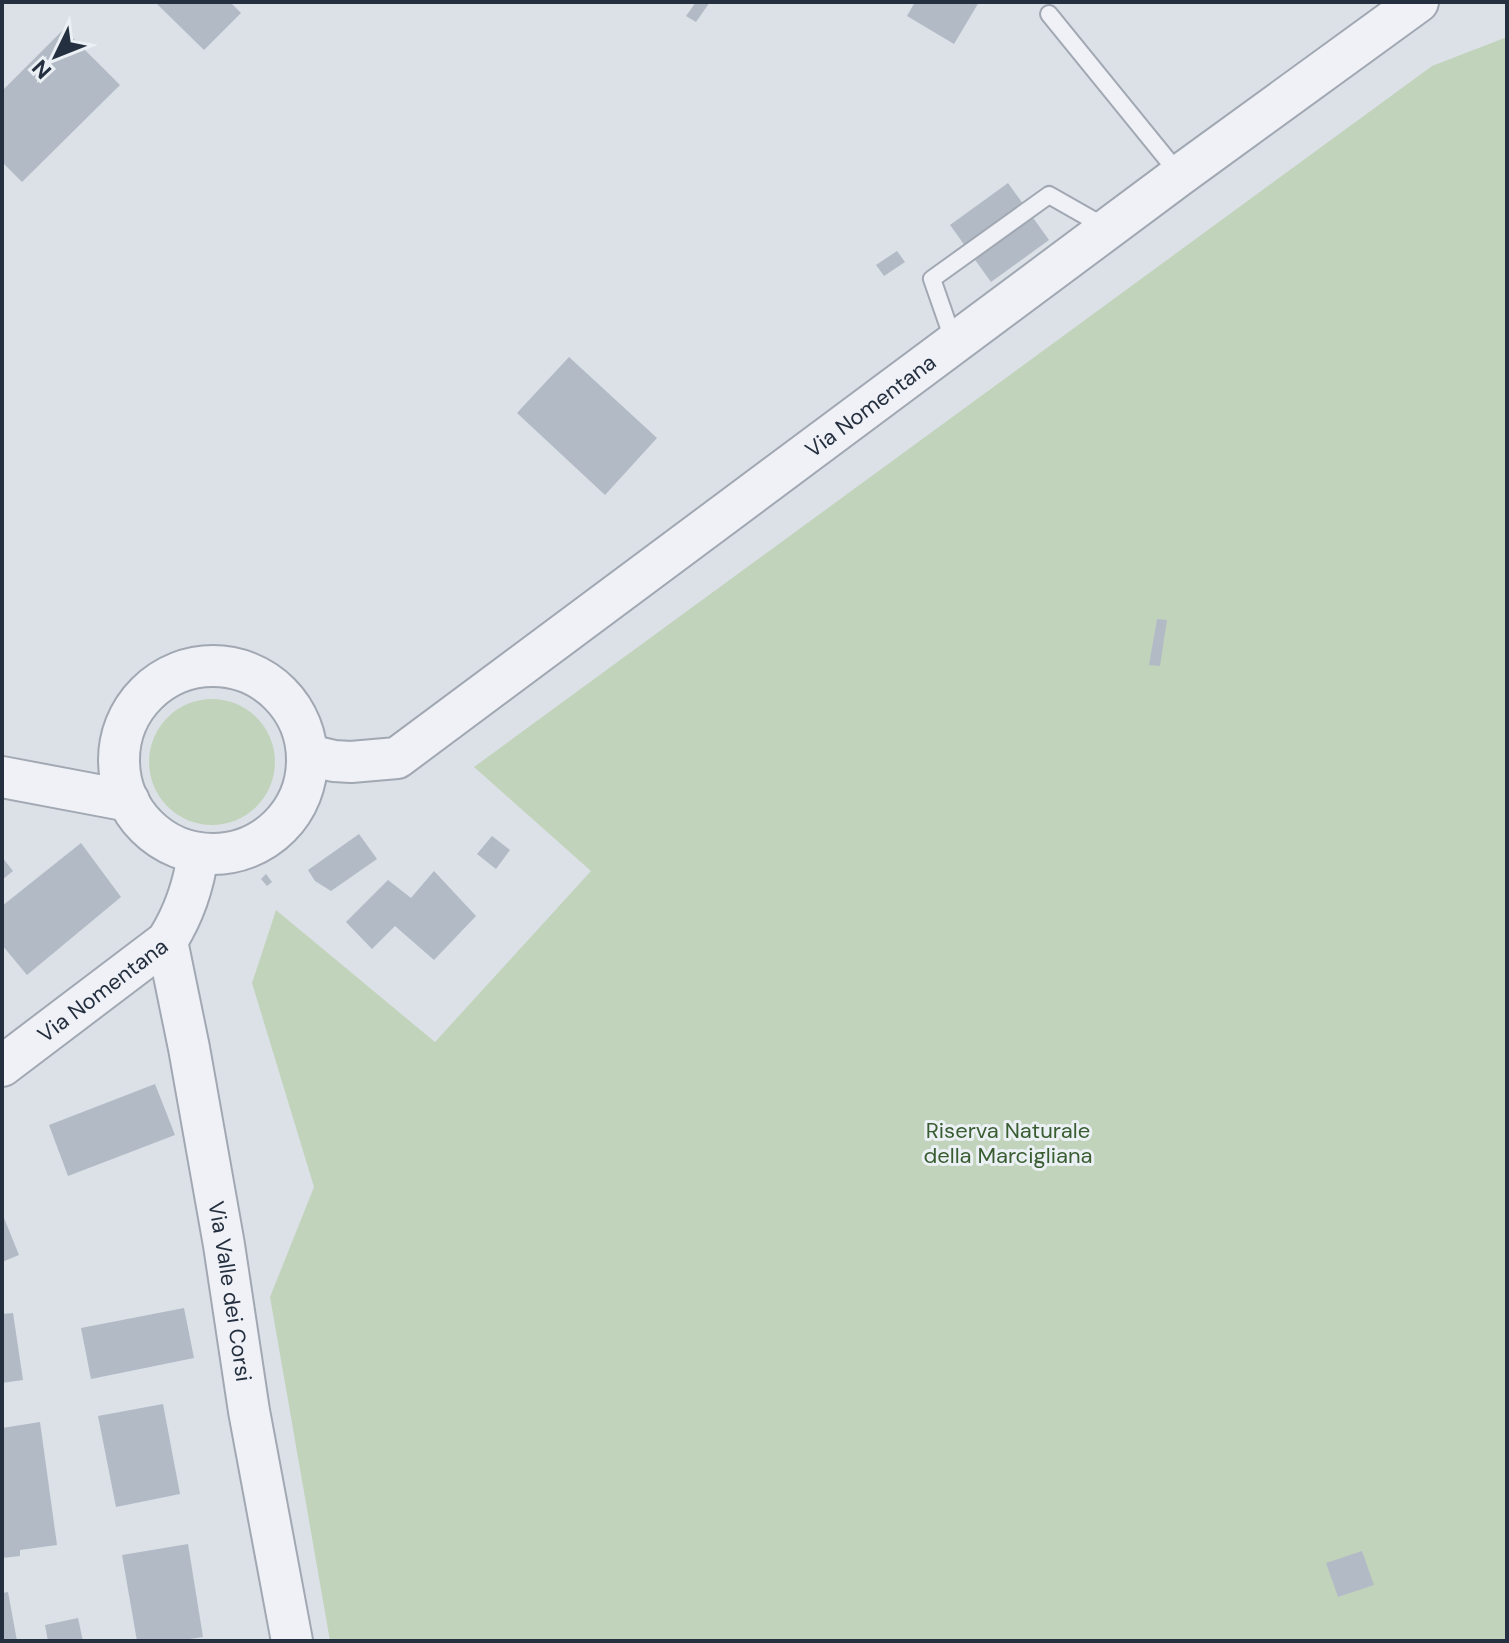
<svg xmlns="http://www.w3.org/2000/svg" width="1509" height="1643" viewBox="0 0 1509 1643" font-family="'DM Sans',sans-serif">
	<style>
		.green { fill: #c2d3bc }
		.building { fill: #b2bac5 }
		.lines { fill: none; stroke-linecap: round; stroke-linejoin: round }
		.service-casing { stroke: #a1a8b2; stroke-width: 20 }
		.tertiary-casing { stroke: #a1a8b2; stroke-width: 44 }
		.service { stroke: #eff1f6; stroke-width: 16 }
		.tertiary { stroke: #eff1f6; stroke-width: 40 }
		.labels { text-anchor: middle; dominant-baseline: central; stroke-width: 6; stroke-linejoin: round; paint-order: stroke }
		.street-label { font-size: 22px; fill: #242f3f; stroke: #ebf0f5 }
		.park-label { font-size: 22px; fill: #395d30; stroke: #ebf0f5 }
	</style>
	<rect width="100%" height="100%" fill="#dce1e8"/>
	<!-- green -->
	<g class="green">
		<path d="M1507 37V1641H330L270 1297 314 1187 252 983 276 910 435 1042 591 871 474 767 1432 66Z"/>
		<circle cx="212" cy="762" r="63"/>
	</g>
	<!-- building -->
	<g class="building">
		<path d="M155 2H230L241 13 204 50Z"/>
		<path d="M696 2H710L696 22 686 16Z"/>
		<path d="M915 2H979L954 44 907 16Z"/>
		<path d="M64 29 120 85 22 182 2 162V91Z"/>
		<path d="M1008 183 1049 240 991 282 950 225Z"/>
		<path d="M897 251 905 262 884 276 876 265Z"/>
		<path d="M569 357 657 438 605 495 517 413Z"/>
		<path d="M1157 619 1167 620 1160 666 1149 665Z"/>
		<path d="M359 834 377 859 331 891 315 881 308 870Z"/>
		<path d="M492 836 510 850 496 869 477 854Z"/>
		<path d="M81 843 121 897 27 975 2 945V906Z"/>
		<path d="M2 857 13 871 2 880Z"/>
		<path d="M434 871 476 916 434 960 395 926 372 949 346 922 388 880 411 898Z"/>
		<path d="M266 874 272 882 267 886 261 879Z"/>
		<path d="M155 1084 175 1135 68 1176 49 1125Z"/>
		<path d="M2 1213 19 1255 2 1262Z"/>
		<path d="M184 1308 194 1358 91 1379 81 1328Z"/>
		<path d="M13 1313 23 1380 2 1383V1314Z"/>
		<path d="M163 1404 180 1494 116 1507 98 1416Z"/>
		<path d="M40 1422 57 1545 20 1550V1556L2 1558V1428Z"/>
		<path d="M188 1544 203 1637 176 1641H137L122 1555Z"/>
		<path d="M1362 1551 1374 1585 1338 1597 1326 1563Z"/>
		<path d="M8 1592 17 1641H2V1593Z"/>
		<path d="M78 1618 83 1641H48L45 1625Z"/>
	</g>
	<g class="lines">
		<defs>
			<g id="service">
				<path d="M1049 14 1179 174"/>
				<path d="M954 342 932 279 1049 195 1107 228"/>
			</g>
			<g id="tertiary">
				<circle cx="213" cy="760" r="94"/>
				<path id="s1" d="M308 755 334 761 351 762 397 758 1180 175 1418 2"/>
				<path d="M2 777 129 801"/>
				<path id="s2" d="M167 941 189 1048 224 1245 249 1411 292 1641"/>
				<path id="s3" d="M2 1066 167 941C184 914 194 885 198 853"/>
			</g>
		</defs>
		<!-- service casing -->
		<use href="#service" class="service-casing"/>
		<!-- tertiary casing -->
		<use href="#tertiary" class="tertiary-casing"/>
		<!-- service -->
		<use href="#service" class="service"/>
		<!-- tertiary -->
		<use href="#tertiary" class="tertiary"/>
	</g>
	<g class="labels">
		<!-- street labels -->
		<g class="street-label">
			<text stroke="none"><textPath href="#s1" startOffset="680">Via Nomentana</textPath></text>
			<text stroke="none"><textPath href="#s3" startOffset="126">Via Nomentana</textPath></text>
			<text stroke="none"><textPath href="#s2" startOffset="356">Via Valle dei Corsi</textPath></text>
		</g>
		<!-- park labels -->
		<g class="park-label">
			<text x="1008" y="1130">Riserva Naturale<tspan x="1008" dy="25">della Marcigliana</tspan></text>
		</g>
	</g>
	<!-- border -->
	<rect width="1509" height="1643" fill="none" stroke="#242f3f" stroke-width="8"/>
	<!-- north arrow -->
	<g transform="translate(56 56) rotate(227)" stroke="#ebf0f5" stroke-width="6" paint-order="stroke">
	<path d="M0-6L14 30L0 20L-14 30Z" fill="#242f3f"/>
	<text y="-12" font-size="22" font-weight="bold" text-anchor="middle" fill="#242f3f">N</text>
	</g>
</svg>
